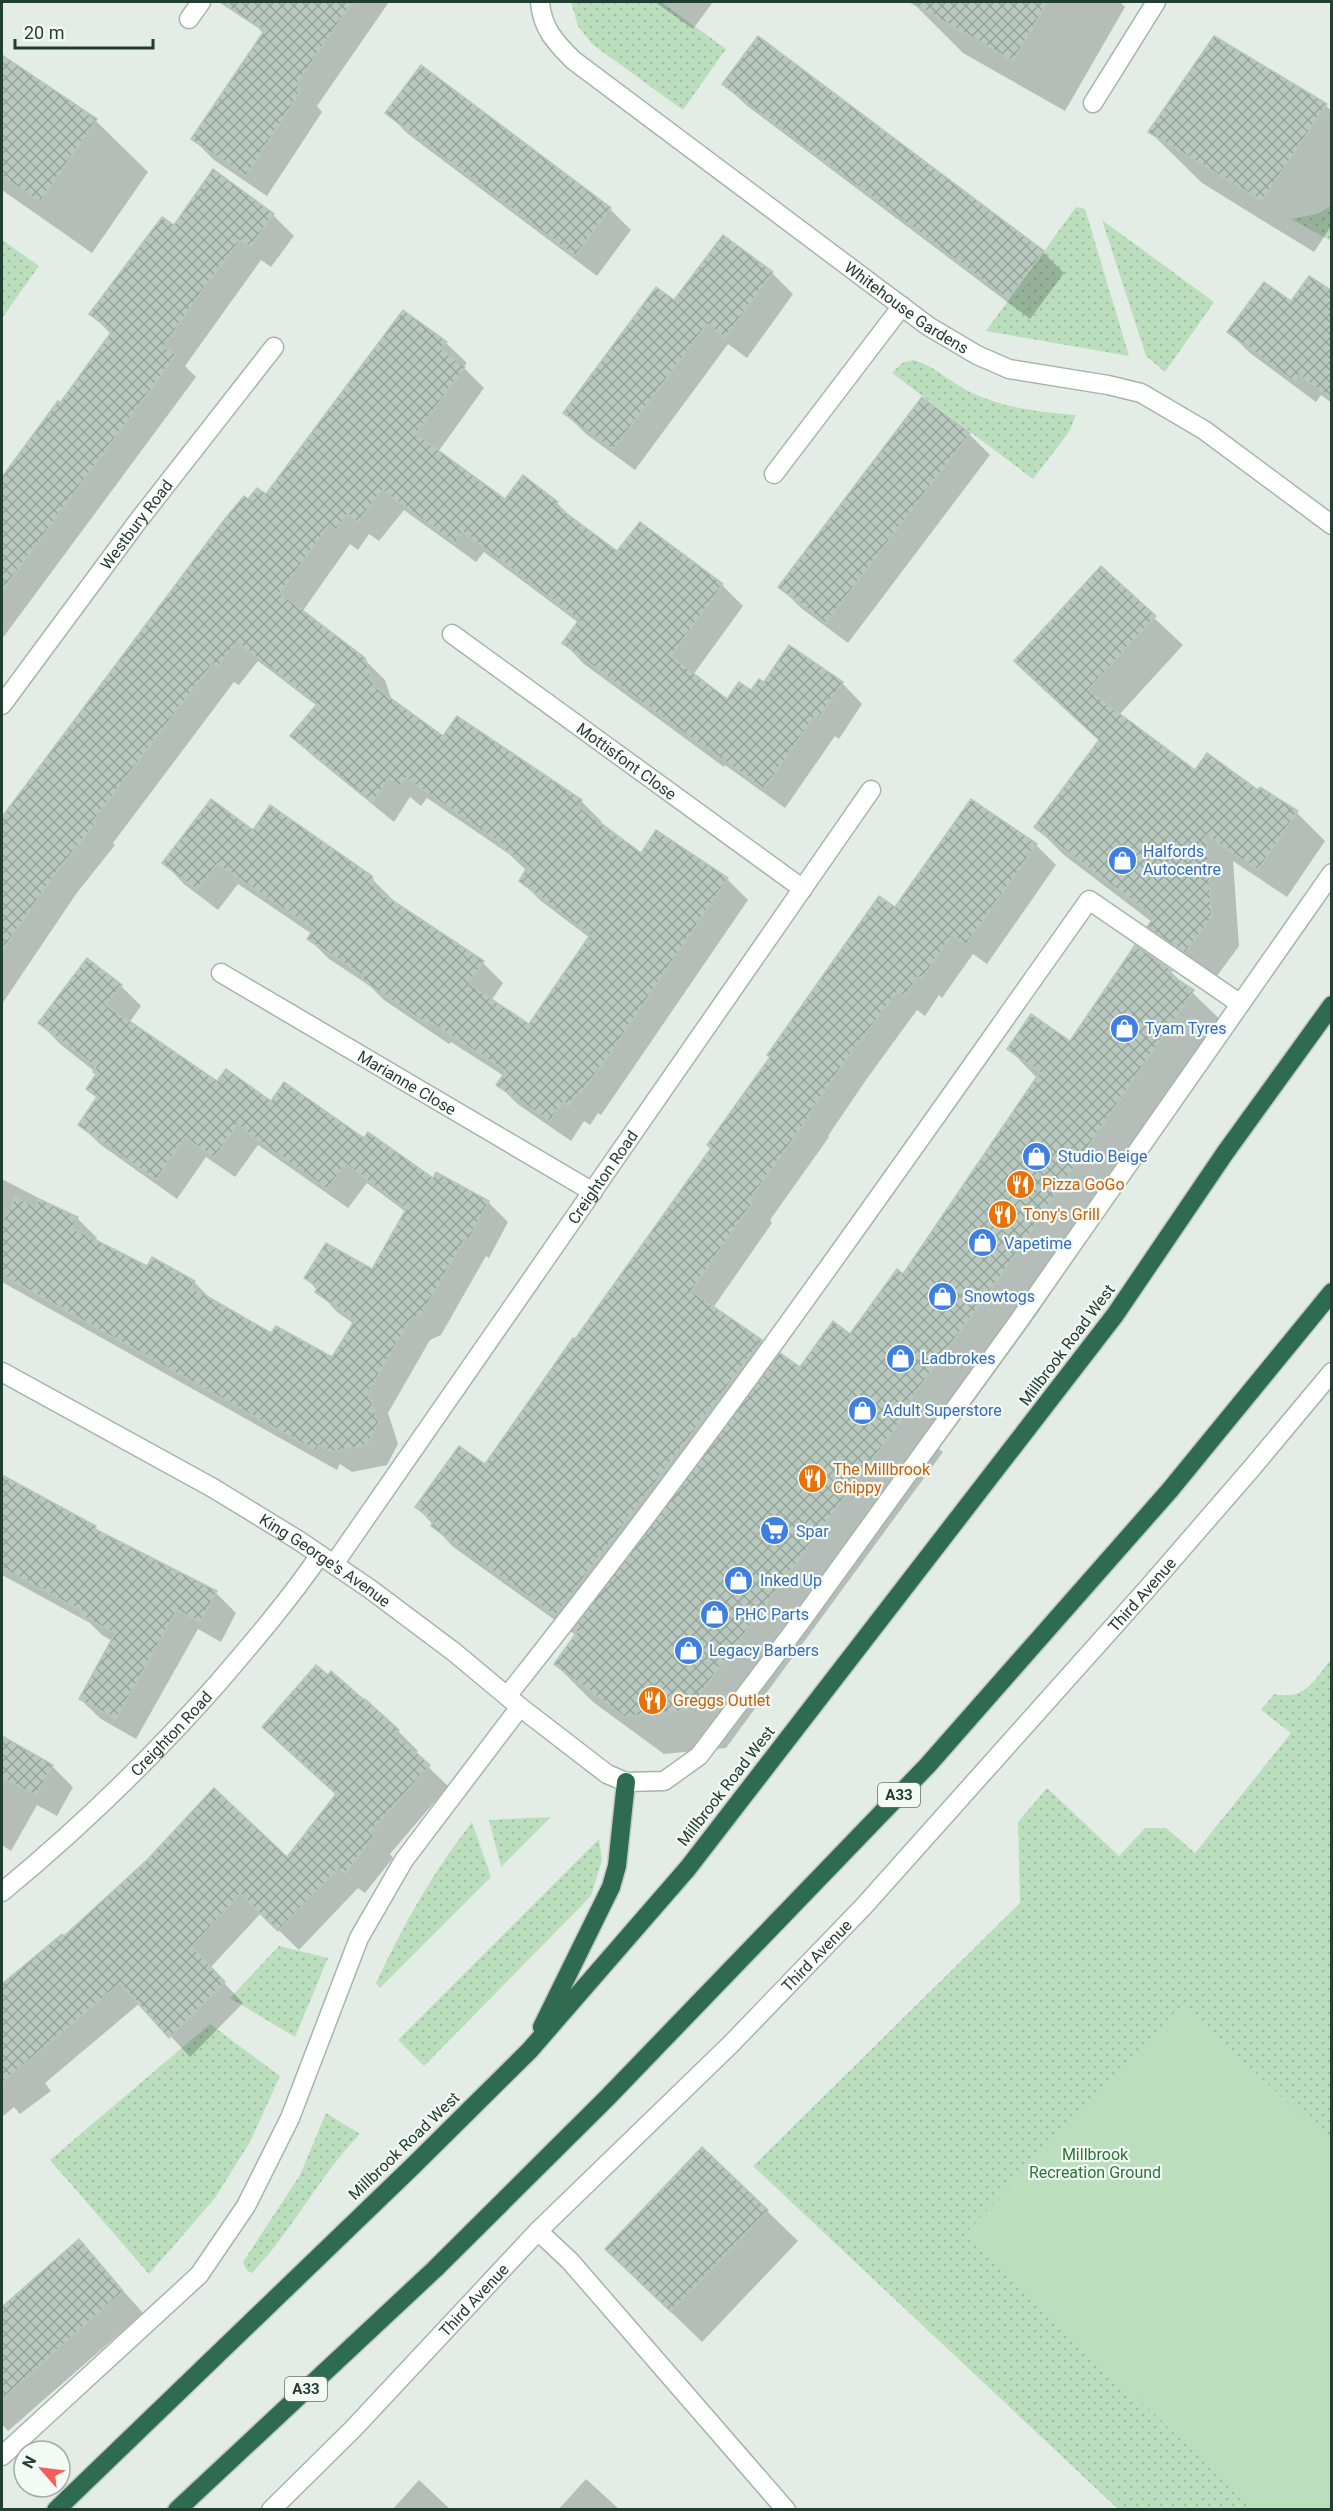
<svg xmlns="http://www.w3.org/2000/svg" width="1333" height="2511" viewBox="0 0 1333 2511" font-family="Roboto,sans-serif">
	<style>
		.green { fill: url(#green-dots) }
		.pitch { fill: #bbdebd }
		.shadow { fill: #0003 }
		.building { fill: url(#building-cross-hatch); stroke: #b5c6bb; stroke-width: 1.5 }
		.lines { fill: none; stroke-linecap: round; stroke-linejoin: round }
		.lane-casing { stroke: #a5b5ac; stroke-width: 21 }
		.street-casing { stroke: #a5b5ac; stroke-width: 21 }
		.highway-casing { stroke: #c1c9c5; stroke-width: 21 }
		.lane { stroke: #fff; stroke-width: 18 }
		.street { stroke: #fff; stroke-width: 18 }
		.highway { stroke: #2e6b50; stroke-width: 18 }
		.labels { text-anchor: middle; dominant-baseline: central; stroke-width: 4.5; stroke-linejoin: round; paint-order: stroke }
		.shield { fill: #f3f9f5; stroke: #61766b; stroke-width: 1.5 }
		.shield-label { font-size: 15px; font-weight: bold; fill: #223e30 }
		.street-label { font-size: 16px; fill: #223e30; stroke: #f3f9f5 }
		.shop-label { font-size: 16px; fill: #366cbe; stroke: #f3f9f5; text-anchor: start }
		.food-label { font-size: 16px; fill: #c56008; stroke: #f3f9f5; text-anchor: start }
		.park-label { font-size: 16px; fill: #2c7538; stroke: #f3f9f5 }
	</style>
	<defs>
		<pattern id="green-dots" width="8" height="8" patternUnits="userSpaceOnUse" patternTransform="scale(1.5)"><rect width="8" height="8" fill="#bbdebd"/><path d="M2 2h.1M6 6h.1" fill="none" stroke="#a0c0a3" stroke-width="1.8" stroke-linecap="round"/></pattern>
		<pattern id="building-cross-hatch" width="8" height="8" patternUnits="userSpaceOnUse" patternTransform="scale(1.5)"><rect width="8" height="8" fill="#b8c8be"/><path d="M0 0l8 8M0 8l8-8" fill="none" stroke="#95a49b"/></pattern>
	</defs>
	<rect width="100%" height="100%" fill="#e3ede6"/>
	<!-- green -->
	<g class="green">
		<path d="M571 2H661L726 49 683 110 592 44 578 26Z"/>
		<path d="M1331 206V241L1291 219 1317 214Z"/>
		<path d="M1076 207 1085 209 1129 356 986 331Z"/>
		<path d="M1102 220 1214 302 1165 372 1146 356Z"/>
		<path d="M2 240 39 266 2 318Z"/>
		<path d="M913 360C933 365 948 380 966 390 1001 408 1038 412 1076 415L1069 432 1033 479 892 373 902 363Z"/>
		<path d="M1331 1659V2509H1118L753 2166 1020 1903 1018 1822 1047 1788 1119 1856 1145 1828H1166L1195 1853 1291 1733 1261 1710 1274 1694C1305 1701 1314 1681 1331 1659Z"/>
		<path d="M551 1817 501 1867 489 1820Z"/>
		<path d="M472 1822 491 1877 380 1988 376 1983C403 1925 433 1872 472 1822Z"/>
		<path d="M599 1839 602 1860 591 1896 424 2066 398 2040Z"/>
		<path d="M279 1946 328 1958 295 2037 230 1998Z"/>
		<path d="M210 2024 280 2076 250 2142 215 2198 149 2274 50 2160Z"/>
		<path d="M326 2113 360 2134C319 2176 293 2230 252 2273L247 2271 243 2262 300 2175Z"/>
	</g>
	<!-- pitch -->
	<path class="pitch" d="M1183 2004 1331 2144V2509H1255L964 2235Z"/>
	<!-- shadow -->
	<g class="shadow">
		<path d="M263 2H389L317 106 322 112 267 196 214 160 193 139 264 34 250 20Z"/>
		<path d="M655 2H713L693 29Z"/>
		<path d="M912 2H1120L1125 7 1065 111 963 53Z"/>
		<path d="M2 56 96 121 148 172 92 253 2 190Z"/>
		<path d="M421 68 610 209 631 230 597 276 408 134 387 113Z"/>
		<path d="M724 84 1043 252 1064 273 1030 319 746 105Z"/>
		<path d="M1326 106 1332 111V225L1314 252 1202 183 1150 132Z"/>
		<path d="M273 215 294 236 271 267 261 260 185 366 196 377 2 639V479L58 403 61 405 111 334 91 314 174 228Z"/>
		<path d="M772 273 793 294 747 358 728 344 635 470 586 434 565 413 674 302Z"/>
		<path d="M1332 293V403L1321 395 1316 402 1250 353 1229 332 1291 303Z"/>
		<path d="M446 343 467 363 463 367 484 388 438 452 505 501 557 503 577 523 617 553 640 524 722 585 743 606 693 675 727 701 752 692 764 684 842 683 862 704 839 739 835 736 785 808 725 765 724 767 584 664 564 643 579 623 484 552 476 562 404 510 379 541 369 534 358 550 350 544 302 612 364 659 385 680 392 701 443 739 581 801 601 821 600 824 641 855 657 832 727 879 748 900 601 1115 598 1113 590 1125 584 1121 571 1141 519 1105 498 1085 504 1076 451 1042 449 1044 384 1000 370 986 329 959 309 939 312 934 238 884 218 910 184 884 164 863 253 832 371 878 392 899 393 903 483 963 503 983 491 1001 529 1026 590 938 541 901 520 880 527 871 509 854 427 798 421 806 410 797 394 822 313 756 292 736 317 706 258 661 239 685 234 682 113 843 115 845 76 894 2 1004V819L225 521 248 501 266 496Z"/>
		<path d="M969 434 990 455 848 643 801 608 780 587Z"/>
		<path d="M1101 568 1183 645 1119 715 1195 772 1259 792 1297 813 1325 841 1287 897 1233 861 1239 946 1214 980 1178 955 1149 926 1152 922 1064 855 1036 827 1100 741 1044 689Z"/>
		<path d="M1036 845 1056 865 987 964 973 954 942 998 939 995 925 1016 917 1010 866 1080 828 1136 829 1137 770 1220 772 1223 713 1308 761 1342 778 1359 800 1369 851 1336 904 1276 1037 1078 1009 1049 1071 1043 1171 972 1230 1029 1037 1314 939 1449 943 1452 726 1748 664 1754 593 1702 555 1664 577 1636 452 1546 417 1507 485 1467 575 1341 896 910Z"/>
		<path d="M121 986 141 1006 129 1023 217 1084 364 1140 433 1181 488 1202 508 1222 489 1258 486 1256 441 1335 430 1340 388 1413 398 1444 387 1465 352 1472 340 1464 337 1470 2 1282V1179L77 1218 97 1238 95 1242 148 1268 194 1282 213 1301 272 1335 332 1359 354 1324 337 1312 306 1278 372 1271 406 1212 367 1183 348 1208 258 1145 235 1177 206 1157 177 1199 101 1145 80 1125 98 1098 88 1088 98 1074 60 1044 40 1023Z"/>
		<path d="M2 1475 95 1528 102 1534 216 1593 236 1613 221 1642 198 1629 136 1739 101 1719 80 1699 112 1641 102 1635 90 1623 2 1575Z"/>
		<path d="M398 1731 418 1751 415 1754 448 1786 390 1854 393 1858 365 1893 358 1888 299 1950 261 1913 210 1968 243 2003 190 2057 140 2003 45 2083 51 2091 20 2114 14 2107 2 2117V1986L62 1936 64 1938 287 1859Z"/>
		<path d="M2 1738 52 1766 73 1787 57 1816 37 1805 11 1851 2 1845Z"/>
		<path d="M767 2211 798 2241 702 2342 638 2280Z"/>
		<path d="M79 2241 143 2313 8 2431 4 2426 2 2428V2307Z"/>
		<path d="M586 2479 620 2510H558Z"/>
		<path d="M419 2480 451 2510H392Z"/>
	</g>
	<!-- building -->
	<g class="building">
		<path d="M220 2H353L296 85 302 89 246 176 191 139 264 31Z"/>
		<path d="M910 2H1048L1013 61Z"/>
		<path d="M758 36 1044 251 1008 299 722 84Z"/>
		<path d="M1214 36 1327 104 1262 201 1148 132Z"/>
		<path d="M2 55 97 119 40 202 2 176Z"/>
		<path d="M421 65 611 208 575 256 385 113Z"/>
		<path d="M213 169 274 214 250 247 240 240 202 291 164 346 176 355 2 591V477L58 401 60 403 112 331 89 314 162 217 174 225Z"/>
		<path d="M723 235 773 272 725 338 707 324 613 450 563 413 656 287 674 300Z"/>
		<path d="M1309 276 1332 291V399L1299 375 1295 382 1227 332 1264 282 1291 301Z"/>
		<path d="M403 310 447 342 441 349 465 367 416 434 505 499 523 475 558 502 555 505 617 551 640 522 723 584 671 656 727 699 739 682 751 690 759 679 764 682 789 645 843 682 818 720 814 717 764 789 704 746 703 747 562 643 579 620 463 532 455 543 382 490 358 522 348 514 336 530 329 525 280 593 365 658 374 686 443 736 457 716 582 800 578 806 641 853 656 830 728 878 605 1061 579 1095 577 1094 569 1106 563 1102 550 1121 496 1085 506 1071 430 1022 428 1025 362 980 364 976 307 939 314 929 217 864 197 890 162 863 211 799 253 830 270 805 372 876 375 889 484 961 469 984 529 1024 590 935 519 881 528 866 500 847 501 844 406 778 400 786 389 778 373 803 290 736 317 704 237 642 218 666 213 663 93 821 96 823 55 874 2 951V817L224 520 244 496 248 499 257 488 266 494Z"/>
		<path d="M922 397 970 433 826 623 778 587Z"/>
		<path d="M1101 566 1156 616 1088 690 1195 770 1207 753 1258 790 1260 787 1298 811 1258 870 1206 835 1212 917 1185 953 1147 927 1154 917 1034 827 1099 740 1014 661Z"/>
		<path d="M971 799 1037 844 966 945 952 935 922 979 918 977 904 997 897 992 846 1060 808 1115 810 1116 750 1199 753 1202 691 1291 762 1340 555 1616 431 1526 434 1521 415 1507 459 1446 485 1464 573 1338 575 1339 711 1148 707 1145 770 1057 767 1055 879 896 895 907Z"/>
		<path d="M1135 945 1172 971 1169 974 1194 990 1000 1277 902 1411 906 1414 688 1710 625 1717 554 1664 577 1632 573 1629 780 1353 800 1367 833 1321 850 1334 897 1269 903 1274 1040 1072 1007 1049 1031 1014 1070 1041Z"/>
		<path d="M87 958 122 985 106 1005 217 1081 226 1069 271 1101 284 1082 364 1138 368 1132 433 1178 436 1172 489 1201 469 1239 466 1237 421 1315 410 1320 368 1392 379 1422 367 1445 331 1452 319 1445 316 1451 2 1275V1222L16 1196 35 1207 39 1199 78 1217 72 1228 147 1266 152 1257 195 1281 191 1287 271 1333 276 1326 332 1357 355 1320 315 1292 318 1287 304 1278 326 1243 372 1269 406 1209 346 1164 327 1189 237 1125 214 1158 185 1137 156 1180 78 1125 97 1097 86 1089 96 1074 93 1072 96 1067 38 1023Z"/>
		<path d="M2 1475 96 1526 95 1529 217 1591 200 1622 177 1610 116 1719 79 1699 115 1633 80 1615 82 1611 2 1568Z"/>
		<path d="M316 1665 328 1675 331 1671 364 1700 365 1699 399 1730 395 1734 430 1765 370 1833 374 1836 345 1874 338 1869 278 1931 240 1894 192 1947 225 1982 169 2038 120 1983 2 2083V1984L62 1934 64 1936 147 1860 214 1788 287 1857 336 1794 262 1727Z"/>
		<path d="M2 1736 53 1765 36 1796 2 1777Z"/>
		<path d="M702 2147 768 2210 671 2312 605 2249Z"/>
		<path d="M79 2239 123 2291 2 2399V2307Z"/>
	</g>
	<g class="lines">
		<defs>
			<g id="lane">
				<path d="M507 1696C712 1439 899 1168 1089 900L1239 1003"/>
				<path d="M538 2231 570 2261 786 2510"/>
			</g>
			<g id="street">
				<path id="s1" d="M540 2C542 28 555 42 573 60L928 326 977 355 1009 369 1108 385 1141 393 1204 430 1332 525"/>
				<path d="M189 19 201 2"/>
				<path d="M1093 103 1156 2"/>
				<path d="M774 474 902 306"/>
				<path id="s2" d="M452 634 803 889"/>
				<path id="s3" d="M2 705 138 521 274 347"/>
				<path id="s4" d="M221 973 593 1192"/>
				<path id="s5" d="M2 1372 213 1488 298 1540 370 1589 454 1652 520 1707 607 1774 626 1782 664 1781 699 1756 799 1624 1018 1322 1332 873"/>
				<path id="s6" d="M334 1564 871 790"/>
				<path id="s7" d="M2 1892C81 1827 150 1760 218 1683 254 1641 289 1600 320 1555"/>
				<path d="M2 2456 199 2275 246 2206 290 2118 359 1938 404 1860 520 1707"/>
				<path id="s8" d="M271 2510 353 2429 538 2231 731 2044 864 1906 1147 1589 1251 1469 1332 1372"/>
			</g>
			<g id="highway">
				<path d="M542 2027 611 1887 617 1866 626 1782"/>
				<path d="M56 2510 413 2166 530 2050 688 1868 1115 1315 1225 1153 1332 1005"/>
				<path d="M177 2510 435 2269 607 2098 928 1765 1170 1490 1332 1292"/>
			</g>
		</defs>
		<!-- lane casing -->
		<use href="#lane" class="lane-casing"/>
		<!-- street casing -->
		<use href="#street" class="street-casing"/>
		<!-- highway casing -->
		<use href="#highway" class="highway-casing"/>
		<!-- lane -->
		<use href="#lane" class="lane"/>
		<!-- street -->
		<use href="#street" class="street"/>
		<!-- highway -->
		<use href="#highway" class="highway"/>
	</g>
	<!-- icons -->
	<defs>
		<symbol id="shop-disc" viewBox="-11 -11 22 22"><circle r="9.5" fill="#3f7fe0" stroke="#f3f9f5"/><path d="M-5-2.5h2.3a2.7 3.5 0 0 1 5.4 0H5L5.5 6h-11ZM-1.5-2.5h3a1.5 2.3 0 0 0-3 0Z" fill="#fff"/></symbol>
		<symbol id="restaurant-disc" viewBox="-11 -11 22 22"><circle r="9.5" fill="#e8710a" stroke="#f3f9f5"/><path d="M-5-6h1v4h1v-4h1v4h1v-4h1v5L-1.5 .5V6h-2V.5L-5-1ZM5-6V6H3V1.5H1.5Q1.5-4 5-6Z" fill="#fff"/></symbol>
		<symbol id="supermarket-disc" viewBox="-11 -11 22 22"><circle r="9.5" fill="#3f7fe0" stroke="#f3f9f5"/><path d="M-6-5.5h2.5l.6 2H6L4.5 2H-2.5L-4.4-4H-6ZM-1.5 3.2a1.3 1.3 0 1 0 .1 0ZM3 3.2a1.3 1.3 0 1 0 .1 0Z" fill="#fff"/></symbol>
	</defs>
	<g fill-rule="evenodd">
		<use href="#shop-disc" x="1106" y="844" width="33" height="33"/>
		<use href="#shop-disc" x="1108" y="1012" width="33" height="33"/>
		<use href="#shop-disc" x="1020" y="1140" width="33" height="33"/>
		<use href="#restaurant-disc" x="1004" y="1168" width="33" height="33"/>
		<use href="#restaurant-disc" x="986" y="1198" width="33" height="33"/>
		<use href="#shop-disc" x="966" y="1226" width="33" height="33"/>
		<use href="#shop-disc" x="926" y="1280" width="33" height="33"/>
		<use href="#shop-disc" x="884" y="1342" width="33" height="33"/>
		<use href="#shop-disc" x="846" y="1394" width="33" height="33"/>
		<use href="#restaurant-disc" x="796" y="1462" width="33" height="33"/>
		<use href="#supermarket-disc" x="758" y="1514" width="33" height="33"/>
		<use href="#shop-disc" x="722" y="1564" width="33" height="33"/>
		<use href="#shop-disc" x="698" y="1598" width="33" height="33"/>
		<use href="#shop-disc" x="672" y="1634" width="33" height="33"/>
		<use href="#restaurant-disc" x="636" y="1684" width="33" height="33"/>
	</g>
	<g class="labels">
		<!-- shield labels -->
		<g class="shield">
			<rect x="878" y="1783" width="42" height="24" rx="4.5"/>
			<rect x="285" y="2377" width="42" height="24" rx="4.5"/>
		</g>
		<g class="shield-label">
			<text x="899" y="1795">A33</text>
			<text x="306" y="2389">A33</text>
		</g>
		<!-- street labels -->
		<g class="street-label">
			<text stroke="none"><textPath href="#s1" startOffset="484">Whitehouse Gardens</textPath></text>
			<text stroke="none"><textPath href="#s3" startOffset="225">Westbury Road</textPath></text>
			<text stroke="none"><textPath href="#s2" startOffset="216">Mottisfont Close</textPath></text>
			<text stroke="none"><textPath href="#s4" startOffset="216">Marianne Close</textPath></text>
			<text stroke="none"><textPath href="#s6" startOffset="471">Creighton Road</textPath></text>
			<text transform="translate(1067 1345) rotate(-53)">Millbrook Road West</text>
			<text stroke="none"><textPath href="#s5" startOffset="374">King George's Avenue</textPath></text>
			<text stroke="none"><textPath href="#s8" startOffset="1264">Third Avenue</textPath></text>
			<text stroke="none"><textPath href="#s7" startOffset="232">Creighton Road</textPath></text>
			<text transform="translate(726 1786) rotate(-52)">Millbrook Road West</text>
			<text stroke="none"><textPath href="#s8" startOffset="778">Third Avenue</textPath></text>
			<text transform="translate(404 2146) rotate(-44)">Millbrook Road West</text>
			<text stroke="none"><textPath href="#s8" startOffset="292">Third Avenue</textPath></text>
		</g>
		<!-- shop labels -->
		<g class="shop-label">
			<text x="1143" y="851">Halfords<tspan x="1143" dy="18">Autocentre</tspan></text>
			<text x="1145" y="1028">Tyam Tyres</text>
			<text x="1058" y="1156">Studio Beige</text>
			<text x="1004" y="1243">Vapetime</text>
			<text x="964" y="1296">Snowtogs</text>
			<text x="921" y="1358">Ladbrokes</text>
			<text x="883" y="1410">Adult Superstore</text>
			<text x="796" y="1531">Spar</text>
			<text x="760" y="1580">Inked Up</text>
			<text x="735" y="1614">PHC Parts</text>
			<text x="709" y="1650">Legacy Barbers</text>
		</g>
		<!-- food labels -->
		<g class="food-label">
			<text x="1042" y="1184">Pizza GoGo</text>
			<text x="1023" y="1214">Tony's Grill</text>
			<text x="833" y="1469">The Millbrook<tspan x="833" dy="18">Chippy</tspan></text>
			<text x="673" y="1700">Greggs Outlet</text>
		</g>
		<!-- park labels -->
		<g class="park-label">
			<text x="1095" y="2154">Millbrook<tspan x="1095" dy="18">Recreation Ground</tspan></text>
		</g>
	</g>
	<!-- border -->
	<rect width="1333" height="2511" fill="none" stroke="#223e30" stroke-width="6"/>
	<!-- north arrow -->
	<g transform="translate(42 2469) rotate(298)"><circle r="28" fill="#f3f9f5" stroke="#9faea6" stroke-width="1.5"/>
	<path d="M0-4.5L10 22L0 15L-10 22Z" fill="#f35e5a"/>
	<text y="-9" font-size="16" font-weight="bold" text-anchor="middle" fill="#223e30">N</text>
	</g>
	<!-- scale -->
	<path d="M15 39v9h138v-9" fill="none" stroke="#223e30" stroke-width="3"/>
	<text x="24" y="39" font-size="18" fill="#223e30" stroke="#f3f9f5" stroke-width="4.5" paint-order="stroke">20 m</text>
</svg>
